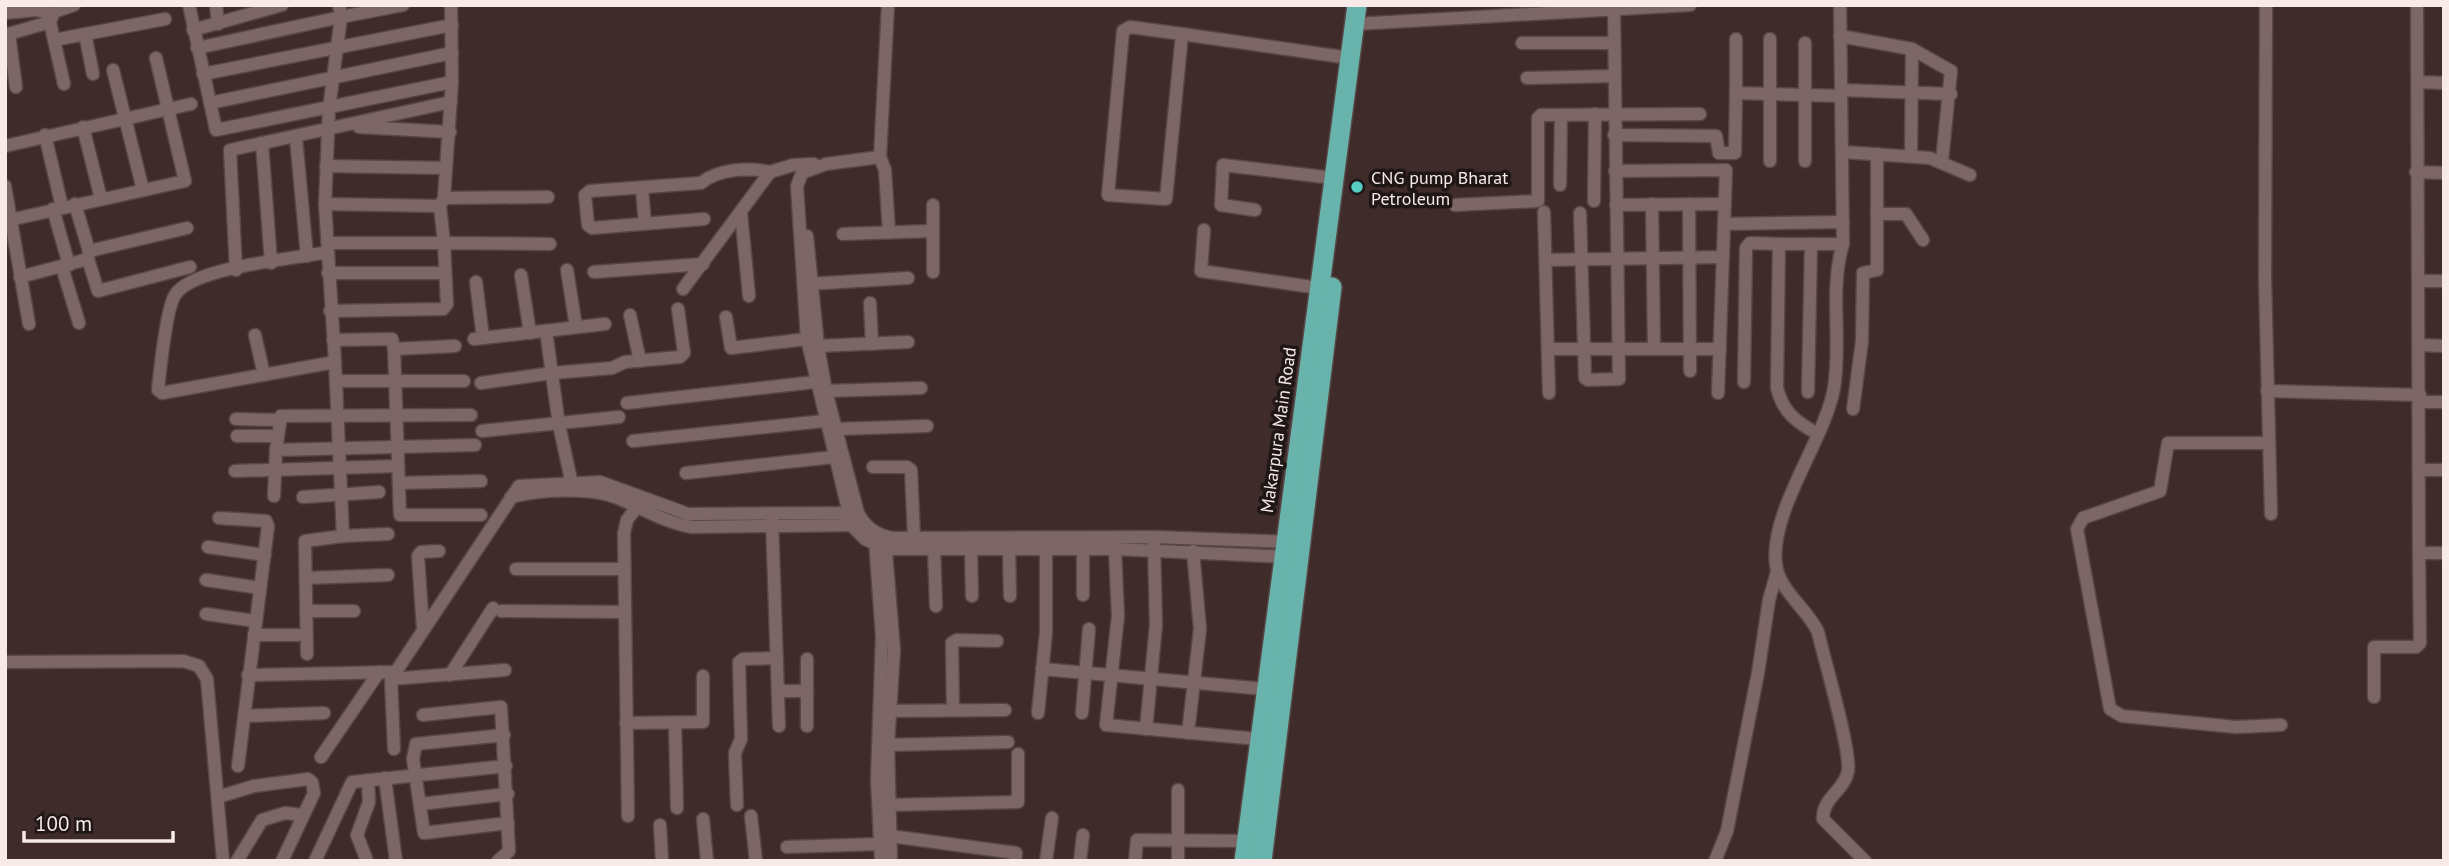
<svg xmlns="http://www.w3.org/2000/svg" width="2449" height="866" viewBox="0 0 2449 866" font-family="'PT Sans',sans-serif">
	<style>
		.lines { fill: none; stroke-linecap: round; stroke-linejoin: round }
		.minor-casing { stroke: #574746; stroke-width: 15 }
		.trunk-casing { stroke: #574746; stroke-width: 22 }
		.minor { stroke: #7d6766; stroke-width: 12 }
		.trunk { stroke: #68b4ac; stroke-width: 19 }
		.poi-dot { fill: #56cec4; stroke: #1f1616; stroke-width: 2.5 }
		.labels { text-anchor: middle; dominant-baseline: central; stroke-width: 7; stroke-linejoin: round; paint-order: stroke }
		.poi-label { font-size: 18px; fill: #f7eae9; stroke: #1f1616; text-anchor: start }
		.street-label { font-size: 18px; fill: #f7eae9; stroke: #1f1616 }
	</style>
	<rect width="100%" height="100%" fill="#3e2b2a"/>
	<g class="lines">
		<defs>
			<g id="minor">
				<path d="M189 5 216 130 452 82"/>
				<path d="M216 5 218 24"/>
				<path d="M451 5 452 82 444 198 548 197"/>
				<path d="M888 5 880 157 826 164 802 173 797 186 807 339 852 526 865 539 886 549H1115L1290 557"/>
				<path d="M1840 5 1843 244C1829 289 1842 341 1834 388 1825 440 1769 511 1776 565 1780 592 1807 608 1818 632 1824 659 1851 749 1848 771 1845 790 1822 798 1823 819L1865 861"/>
				<path d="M2266 5 2265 279 2271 514"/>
				<path d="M2417 5 2419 553H2444"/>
				<path d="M5 13 37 10 51 14"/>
				<path d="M50 22 54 40 165 19"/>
				<path d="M1355 24 1690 5"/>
				<path d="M193 30 282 5"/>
				<path d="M9 34 16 87"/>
				<path d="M85 34 93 74"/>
				<path d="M1182 34 1130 27 1123 31 1108 195 1166 199 1182 34 1350 58"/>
				<path d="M5 35 50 22 54 12 74 5"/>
				<path d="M1840 36 1912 49 1951 71 1942 161"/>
				<path d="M1736 39V93L1841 96"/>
				<path d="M1770 39V161"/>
				<path d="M54 40 64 84"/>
				<path d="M1522 43H1614"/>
				<path d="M1805 43V161"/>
				<path d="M197 48 341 17 339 5"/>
				<path d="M113 70 143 190"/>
				<path d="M203 74 452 25"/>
				<path d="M1527 78 1614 76"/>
				<path d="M2418 82 2444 83"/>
				<path d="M1841 90 1951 94"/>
				<path d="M210 103 452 53"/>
				<path d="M83 127 101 199"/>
				<path d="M359 127 450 132"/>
				<path d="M45 135 62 207"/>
				<path d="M1614 135 1716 136 1719 153H1735L1736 93"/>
				<path d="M296 138 307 256"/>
				<path d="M262 143 271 263"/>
				<path d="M5 146 191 104"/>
				<path d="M1843 152 1930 158 1970 175"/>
				<path d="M1911 156 1912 49"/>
				<path d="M880 157 885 170 889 232"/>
				<path d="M326 166 446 168"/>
				<path d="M1615 171 1726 170 1718 393"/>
				<path d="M2416 172 2444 173"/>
				<path d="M1560 185 1561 115"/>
				<path d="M5 186 29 324"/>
				<path d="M642 189 645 224"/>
				<path d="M1594 201 1595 114"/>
				<path d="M75 204 89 251"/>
				<path d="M325 204 440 206 443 200"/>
				<path d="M1652 204 1654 348"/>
				<path d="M1689 204 1690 371"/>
				<path d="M933 205V272"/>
				<path d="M1455 205 1538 201V118L1541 115 1700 114"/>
				<path d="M1616 205 1725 204"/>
				<path d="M53 209 69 265"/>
				<path d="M1255 210 1221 205 1223 165 1333 178"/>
				<path d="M1544 212 1549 393"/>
				<path d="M741 213 749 296"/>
				<path d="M1580 213 1585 378 1588 380 1619 379 1614 9"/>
				<path d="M1877 214H1906L1923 240"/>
				<path d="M704 219 592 228 588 225 585 195 590 191 701 183C718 169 748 167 770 172"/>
				<path d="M5 221 185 181 156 58"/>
				<path d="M1724 224 1843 222"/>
				<path d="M1204 230 1201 271 1319 288"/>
				<path d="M843 234 931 231"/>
				<path d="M807 236 818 346 826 391 858 513C865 527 876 535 892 538L1154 537 1293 542"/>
				<path d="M328 243H444L440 206"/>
				<path d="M328 252C294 259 192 267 175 295 166 309 160 371 158 390L162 393 335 362 325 204 329 109 341 17 403 5"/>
				<path d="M88 259 98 291 190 267"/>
				<path d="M1546 260 1723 257"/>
				<path d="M62 267 79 323"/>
				<path d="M236 270 230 150 451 102"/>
				<path d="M567 270 576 327"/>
				<path d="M594 272 703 264"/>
				<path d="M328 273H445"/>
				<path d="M521 275 530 333"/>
				<path d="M20 277 88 259 89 251 187 228"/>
				<path d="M2419 281H2444"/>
				<path d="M476 282 483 338"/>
				<path d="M807 284 908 278"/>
				<path d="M683 289 770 172 793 165 814 164"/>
				<path d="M870 303 872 344"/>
				<path d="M330 311 443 309 447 304 444 243 550 244"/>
				<path d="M630 315 640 361"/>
				<path d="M726 317 731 348 807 339"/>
				<path d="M546 331 559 425 573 489"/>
				<path d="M255 335 264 375"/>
				<path d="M474 339 605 324"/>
				<path d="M333 340 392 339 394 349 455 346"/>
				<path d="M2419 345 2444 346"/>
				<path d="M818 346 908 342"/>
				<path d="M394 349 400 515H481"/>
				<path d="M1548 349H1720"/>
				<path d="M336 381H464"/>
				<path d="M1744 382 1746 248 1750 243 1779 244"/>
				<path d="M481 383 552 373 612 368 625 362 680 357 684 353 678 309"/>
				<path d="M826 391 921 388"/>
				<path d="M2267 391 2420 395"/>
				<path d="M1808 392 1811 244"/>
				<path d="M2421 402H2444"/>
				<path d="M627 403 815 382"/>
				<path d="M1853 409 1862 341 1863 273 1877 270V154"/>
				<path d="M471 415 281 416 276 450 475 445"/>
				<path d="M236 419 279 420"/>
				<path d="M836 429 927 426"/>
				<path d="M482 431 619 417"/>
				<path d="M1816 433C1795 421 1783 412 1777 388L1779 244H1843"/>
				<path d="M237 436H277"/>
				<path d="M633 441 824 421"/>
				<path d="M2269 443H2168L2160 491 2083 518 2077 529 2110 709 2122 716 2236 727 2281 725"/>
				<path d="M873 467H907L911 470 914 537"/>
				<path d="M2420 470H2444"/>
				<path d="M235 471 398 466"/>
				<path d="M686 473 834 457"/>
				<path d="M399 483 481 481"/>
				<path d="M274 496 276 450"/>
				<path d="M303 497 379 492"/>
				<path d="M511 497C540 490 587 487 615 497 641 507 665 523 692 527L856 525"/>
				<path d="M219 518 266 521 268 526 238 766"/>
				<path d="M772 520 779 726"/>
				<path d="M343 536 388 534"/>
				<path d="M875 540 882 637 877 779 881 861"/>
				<path d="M885 540 894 650 888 745 891 861"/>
				<path d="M208 547 265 555"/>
				<path d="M934 549 936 606"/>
				<path d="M971 549 972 596"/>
				<path d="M1009 549 1010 596"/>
				<path d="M1083 549V595"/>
				<path d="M1115 549 1118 616 1106 725 1258 739"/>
				<path d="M516 569H624"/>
				<path d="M306 578 388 575"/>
				<path d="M206 580 260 588"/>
				<path d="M306 611H354"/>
				<path d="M501 611 625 612"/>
				<path d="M206 614 256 621"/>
				<path d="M423 629 418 556 421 552 439 551"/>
				<path d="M254 635H298"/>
				<path d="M307 654 305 541 343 536 335 362"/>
				<path d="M807 659V726"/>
				<path d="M5 662 183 661 199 666 207 679 223 861"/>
				<path d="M1042 669 1265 689"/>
				<path d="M505 670 391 679 519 486 600 482 688 514 854 513"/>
				<path d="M248 675 394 672"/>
				<path d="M450 675 493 608"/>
				<path d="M391 679 394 749"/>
				<path d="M778 691H807"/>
				<path d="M2374 697V647H2416L2420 643 2419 553"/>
				<path d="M953 710 952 643 957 640 997 641"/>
				<path d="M883 711 1005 710"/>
				<path d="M1038 713 1046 632V542"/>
				<path d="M1082 713 1089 629"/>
				<path d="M423 715 501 707 509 851 498 861"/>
				<path d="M244 716 324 713"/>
				<path d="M626 723 703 722V676"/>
				<path d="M675 723 677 808"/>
				<path d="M1146 729 1156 625 1154 544"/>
				<path d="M1188 733 1200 629 1193 551"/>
				<path d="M504 735 416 744 413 759 424 833 508 823"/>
				<path d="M888 745 1008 742"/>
				<path d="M321 757 379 672"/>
				<path d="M385 778 396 861"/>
				<path d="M1178 790V861"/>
				<path d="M218 797 254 786 308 779 312 782 314 793 282 861"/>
				<path d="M420 804 508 794"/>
				<path d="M737 805 735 753 741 739 739 662 743 659 777 658"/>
				<path d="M889 805 1018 802V754"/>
				<path d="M628 816 624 533 627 520 640 503"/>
				<path d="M751 816 756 861"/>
				<path d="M703 819 707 861"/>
				<path d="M660 825 662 861"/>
				<path d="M890 836 1016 853 1015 861"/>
				<path d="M787 847 880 844"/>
				<path d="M237 861 262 820 285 813 303 815"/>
				<path d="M315 861 352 782 506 766"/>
				<path d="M367 861 357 835 369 802 368 780"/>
				<path d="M1046 861 1052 818"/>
				<path d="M1080 861 1083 835"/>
				<path d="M1135 861 1137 840 1247 841"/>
				<path d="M1715 861 1727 831 1758 673 1769 600 1777 572"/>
			</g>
			<g id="trunk">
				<path d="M1244 861 1357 5"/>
				<path d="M1262 861 1332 287"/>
			</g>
		</defs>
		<!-- minor casing -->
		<use href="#minor" class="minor-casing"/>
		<!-- trunk casing -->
		<use href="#trunk" class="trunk-casing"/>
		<!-- minor -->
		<use href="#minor" class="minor"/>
		<!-- trunk -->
		<use href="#trunk" class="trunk"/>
	</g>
	<!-- markers -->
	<circle class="poi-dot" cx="1357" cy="187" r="7"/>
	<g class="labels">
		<!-- poi labels -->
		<g class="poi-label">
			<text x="1371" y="177">CNG pump Bharat<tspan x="1371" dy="21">Petroleum</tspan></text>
		</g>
		<!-- street labels -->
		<g class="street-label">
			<text transform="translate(1278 430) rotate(-82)">Makarpura Main Road</text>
		</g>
	</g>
	<!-- border -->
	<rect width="2449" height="866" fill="none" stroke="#f7eae9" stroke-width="14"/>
	<!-- scale -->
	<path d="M24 831v10h149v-10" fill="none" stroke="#f7eae9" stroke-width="3.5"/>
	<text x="35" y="831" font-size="21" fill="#f7eae9" stroke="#1f1616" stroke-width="5" paint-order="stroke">100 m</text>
</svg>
